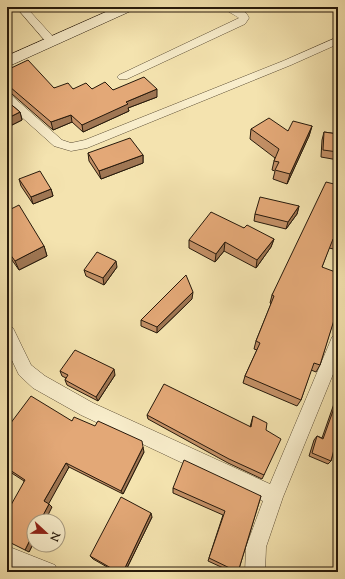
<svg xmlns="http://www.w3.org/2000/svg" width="345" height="579" viewBox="0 0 345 579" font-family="'Sorts Mill Goudy',serif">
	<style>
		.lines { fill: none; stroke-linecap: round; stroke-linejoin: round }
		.street-casing { stroke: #5a4c34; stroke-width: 1 }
		.secondary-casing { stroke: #26190b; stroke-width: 1 }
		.street { fill: #f8edcb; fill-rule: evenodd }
		.secondary { fill: #f8edcb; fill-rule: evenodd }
		.wall { fill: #c39066; stroke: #26190b }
		.shaded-wall { fill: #9f7653; stroke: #26190b }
		.building { fill: #e3a877; stroke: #26190b }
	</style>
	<rect width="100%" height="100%" fill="#f4e3af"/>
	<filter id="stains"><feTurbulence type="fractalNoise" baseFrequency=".005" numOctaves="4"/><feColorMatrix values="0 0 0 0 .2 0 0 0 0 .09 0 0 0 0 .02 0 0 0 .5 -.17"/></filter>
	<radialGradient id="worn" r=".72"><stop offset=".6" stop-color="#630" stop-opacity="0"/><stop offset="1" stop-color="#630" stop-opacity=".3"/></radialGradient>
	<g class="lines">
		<defs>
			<g id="street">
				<path d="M16 7H26L56 40 57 42 56 44H48Z"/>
				<path d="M221 7C231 7 245 7 249 18L245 24 127 79H119L117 77 119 75 239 18Z"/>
				<path d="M338 37V44L291 65 87 148 71 151 54 146 7 104V94L11 95 62 140 71 143 85 140 283 61Z"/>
				<path d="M7 326 13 328 31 365 45 376 93 403 270 484 330 342 332 337 338 335V362L283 497 266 547 265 572H245L246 547 263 501 81 415 33 388 19 375 7 350Z"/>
				<path d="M7 546 55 565 58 572H22L7 566Z"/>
			</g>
			<path id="secondary" d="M117 7H135L133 10 7 67V56Z"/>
		</defs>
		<!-- street casing -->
		<use href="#street" class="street-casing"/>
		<!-- secondary casing -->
		<use href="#secondary" class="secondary-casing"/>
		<!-- street -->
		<use href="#street" class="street"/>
		<!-- secondary -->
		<use href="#secondary" class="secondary"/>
	</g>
	<!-- wall -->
	<g class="wall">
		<path d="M7 70 54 88 73 89H92L113 90 157 97 128 108 129 111 83 132 72 122 53 130 12 94 7 93Z"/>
		<path d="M7 101 20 112 22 120 12 125 9 122 7 123Z"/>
		<path d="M312 126 309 136 287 184 273 179 275 171 272 170 274 161 275 158 250 139 251 129 288 131Z"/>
		<path d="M324 132 338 134V160L321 157 322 140Z"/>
		<path d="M88 153 143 155V163L101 179 89 161Z"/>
		<path d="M19 179 51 189 53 196 33 204 21 186Z"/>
		<path d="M338 185V250L329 248 322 267 336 317 332 325 320 365 316 372 311 370 301 400 297 406 243 383 245 376 257 350 254 349 256 341 271 304 270 303 272 295Z"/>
		<path d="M299 206 297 214 286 229 254 221 255 214Z"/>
		<path d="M7 211 44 246 47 256 19 270 7 253Z"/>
		<path d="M244 228 274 239 271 247 256 268 224 251 215 262 189 248V240Z"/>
		<path d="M117 267 104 285 86 276 84 270Z"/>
		<path d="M192 299 157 333 141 326V320Z"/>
		<path d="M60 371 115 375 98 401 67 385 65 380 66 378 62 376Z"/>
		<path d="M338 396V438H337L331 461 328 464 309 456 314 440 317 436 322 438 336 398Z"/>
		<path d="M147 415 250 427 253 416 266 430 264 475 262 479 228 463 148 419Z"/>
		<path d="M72 421 144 452 123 494 69 467 48 503 52 507 34 521V542L29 552 24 481 7 470V428Z"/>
		<path d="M173 488 261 496 238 572H232L208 561 223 515 173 493Z"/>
		<path d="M152 517 125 572H116L93 559 90 556Z"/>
	</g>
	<!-- shaded-wall -->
	<g class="shaded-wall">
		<path d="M157 89V97L128 108 129 111 83 132 82 125 126 102Z"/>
		<path d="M20 112 22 120 12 125 10 117Z"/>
		<path d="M7 115 9 122 7 123Z"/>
		<path d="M71 115 72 122 53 130 51 122Z"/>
		<path d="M312 126 309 136 287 184 290 174Z"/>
		<path d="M143 155V163L101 179 99 171Z"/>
		<path d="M51 189 53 196 33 204 31 197Z"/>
		<path d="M299 206 297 214 286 229 288 222Z"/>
		<path d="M274 239 271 247 256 268 257 260Z"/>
		<path d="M225 242 224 251 215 262 216 254Z"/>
		<path d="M44 246 47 256 19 270 15 261Z"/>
		<path d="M116 261 117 267 104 285 103 278Z"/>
		<path d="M193 292 192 299 157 333V327Z"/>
		<path d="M114 369 115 375 98 401 96 397Z"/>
		<path d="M143 447 144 452 123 494 121 491Z"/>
		<path d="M66 463 69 467 48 505 44 501Z"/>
		<path d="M49 504 52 507 45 521H40Z"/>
		<path d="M151 513 152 517 125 572H123Z"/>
		<path d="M34 532V542L29 552 25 550Z"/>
	</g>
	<!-- building -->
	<g class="building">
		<path d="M28 60 54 88 68 83 73 89 86 83 92 89 105 82 113 90 144 77 157 89 126 102 128 104 82 125 71 115 51 122 10 87 7 86V70Z"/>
		<path d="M7 101 20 112 10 117 7 115Z"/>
		<path d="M269 118 288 131 293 121 312 126 290 174 275 170 279 162 274 161 279 149 251 129Z"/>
		<path d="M324 132 338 134V152L323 150Z"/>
		<path d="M130 138 143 155 99 171 88 153Z"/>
		<path d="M40 171 51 189 31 197 19 179Z"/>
		<path d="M326 182 338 185V240L333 239 322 267 338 273V312L336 317H335L320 365 314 363 301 400 245 376 260 343 256 341 274 296 272 295Z"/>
		<path d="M260 197 299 206 288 222 255 214Z"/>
		<path d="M19 205 44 246 15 261 7 250V211Z"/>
		<path d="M211 212 244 228 247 225 274 239 257 260 225 242 216 254 189 240Z"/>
		<path d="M97 252 116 261 103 278 84 270Z"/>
		<path d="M186 275 193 292 157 327 141 320Z"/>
		<path d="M75 350 114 369 96 397 65 380 68 375 60 371Z"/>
		<path d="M164 384 251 427 253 416 267 423 266 430 281 439 264 475 229 459 147 415Z"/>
		<path d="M31 396 72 421 74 417 95 426 98 421 142 441 143 447 121 491 66 463 44 501 49 504 40 521H34V532L25 550 7 541V512L25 480 7 468V428Z"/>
		<path d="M338 397V434L331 461 312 453 317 436 323 439Z"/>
		<path d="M184 460 261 496 238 572 209 558 225 511 173 488Z"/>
		<path d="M121 497 151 513 123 572H118L90 556Z"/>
	</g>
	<!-- margin -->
	<rect width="345" height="579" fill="none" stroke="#f4e3af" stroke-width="24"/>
	<rect x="8" y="8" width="329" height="563" fill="none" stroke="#26190b" stroke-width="2"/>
	<rect x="12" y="12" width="321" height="555" fill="none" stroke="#26190b"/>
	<!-- north arrow -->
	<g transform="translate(46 533) rotate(112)"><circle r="19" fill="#f8edcb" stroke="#a4987e"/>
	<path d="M0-3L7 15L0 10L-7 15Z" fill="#8f2418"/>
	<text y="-6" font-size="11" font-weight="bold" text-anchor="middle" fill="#26190b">N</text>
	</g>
	<rect width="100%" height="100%" filter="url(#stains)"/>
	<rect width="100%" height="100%" fill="url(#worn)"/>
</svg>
